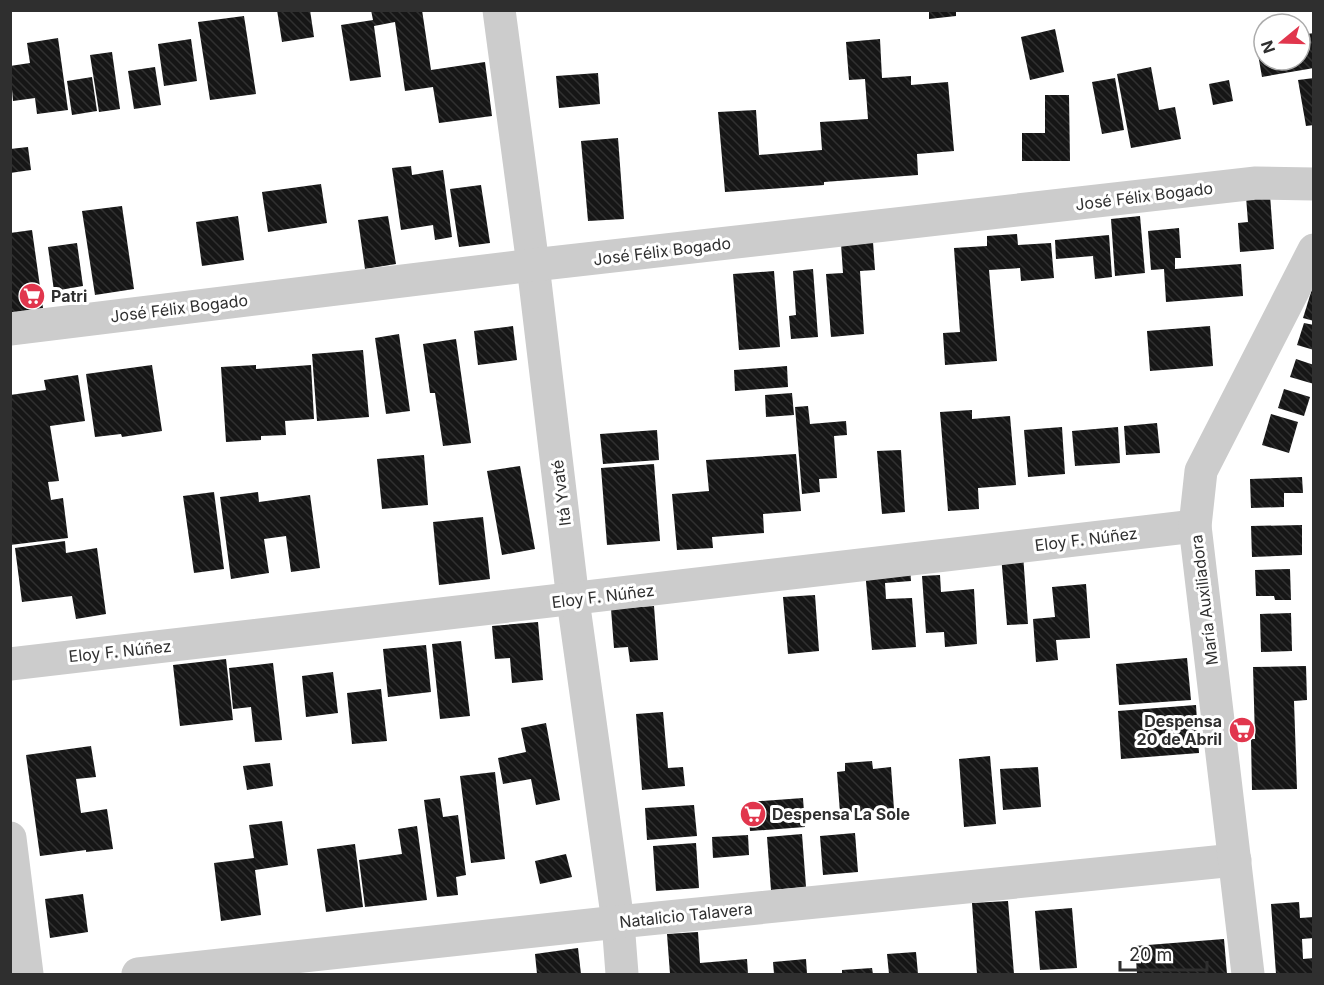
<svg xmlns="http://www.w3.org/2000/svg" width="1324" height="985" viewBox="0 0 1324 985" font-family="Inter,sans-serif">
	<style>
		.building { fill: url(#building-back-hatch) }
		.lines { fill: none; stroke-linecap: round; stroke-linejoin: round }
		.minor { stroke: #ccc; stroke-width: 33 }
		.labels { text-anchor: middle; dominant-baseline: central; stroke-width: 6; stroke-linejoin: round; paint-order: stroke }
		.street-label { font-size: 16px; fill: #2f2f2f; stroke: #fff }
		.poi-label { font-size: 16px; font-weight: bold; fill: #2f2f2f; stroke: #fff; text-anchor: start }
	</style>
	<defs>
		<pattern id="building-back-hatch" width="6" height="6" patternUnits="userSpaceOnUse" patternTransform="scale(1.5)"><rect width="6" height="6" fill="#161616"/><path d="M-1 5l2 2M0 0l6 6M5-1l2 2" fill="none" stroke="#303030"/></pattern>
	</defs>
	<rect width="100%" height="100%" fill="#fff"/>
	<!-- building -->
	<g class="building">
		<path d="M277 10H310L314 37 282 42Z"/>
		<path d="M371 10H422L431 70 485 62 492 116 439 123 433 87 405 91 395 22 374 26 381 77 350 81 341 25 373 20Z"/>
		<path d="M929 10H956V16L929 19Z"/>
		<path d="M244 16 256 94 210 100 198 22Z"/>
		<path d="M1055 29 1064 72 1030 80 1021 37Z"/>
		<path d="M1314 33V68L1262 77 1256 43 1264 41V60H1300V35Z"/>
		<path d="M58 38 68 110 37 114 35 98 13 101 10 66 30 63 27 43Z"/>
		<path d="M191 39 197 81 164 86 158 44Z"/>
		<path d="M880 39 882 78 911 76V85L948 82 954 151 917 154 918 175 824 182V185L725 192 718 112 756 110 759 155 822 150 820 122 868 119 865 79 849 80 846 42Z"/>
		<path d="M112 52 120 109 99 112 90 55Z"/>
		<path d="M155 67 161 105 134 109 128 71Z"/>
		<path d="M1151 67 1159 110 1175 107 1181 139 1131 148 1117 74Z"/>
		<path d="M598 73 600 104 559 108 556 76Z"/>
		<path d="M92 77 97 111 72 115 67 81Z"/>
		<path d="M1115 78 1124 130 1102 134 1092 82Z"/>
		<path d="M1314 78V125L1306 126 1298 80Z"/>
		<path d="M1229 80 1233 101 1213 105 1209 84Z"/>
		<path d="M1045 95H1069L1070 161H1022V133H1045Z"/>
		<path d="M618 138 624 219 588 221 581 141Z"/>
		<path d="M28 147 31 170 10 173V149Z"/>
		<path d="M411 166 412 175 443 170 452 237 435 240 433 225 401 230 392 168Z"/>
		<path d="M321 184 327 223 268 232 262 192Z"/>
		<path d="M481 185 490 243 459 247 450 189Z"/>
		<path d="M1270 195 1274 249 1240 252 1238 223 1248 222 1246 197Z"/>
		<path d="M122 206 134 289 95 295 82 211Z"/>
		<path d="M238 216 244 260 202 266 196 222Z"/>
		<path d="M388 216 396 264 365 269 358 220Z"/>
		<path d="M1140 216 1145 273 1115 276 1111 219Z"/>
		<path d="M1179 228 1181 258H1175V269L1241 264 1243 296 1166 302 1164 269 1151 270 1148 231Z"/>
		<path d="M32 230 43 308 10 313V233Z"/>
		<path d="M1017 234 1018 245 1051 243 1054 278 1021 281 1020 268 989 270 997 361 945 365 943 333 960 332 954 248 987 246V236Z"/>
		<path d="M1109 235 1112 277 1095 279 1093 256 1056 259 1055 240Z"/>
		<path d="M873 242 875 270 860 271 864 334 831 337 826 274 843 273 841 244Z"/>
		<path d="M77 243 83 286 54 291 48 247Z"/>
		<path d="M813 269 818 337 791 339 789 316 796 315 793 271Z"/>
		<path d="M774 271 780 347 739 350 733 274Z"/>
		<path d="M1312 289 1314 290V321L1303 318Z"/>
		<path d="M1304 323 1314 325V350L1297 345Z"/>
		<path d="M513 326 517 360 478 365 474 331Z"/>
		<path d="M1210 326 1213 366 1150 371 1147 331Z"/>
		<path d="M399 334 410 411 386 414 375 338Z"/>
		<path d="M456 339 471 443 443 446 435 393H430L423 344Z"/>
		<path d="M363 350 369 417 317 421 312 354Z"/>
		<path d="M1296 359 1314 365V384L1290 377Z"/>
		<path d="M152 365 162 431 122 437 121 434 95 437 86 374Z"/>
		<path d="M256 365V369L311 365 314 419 285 421 286 435 261 436V440L226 442 221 367Z"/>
		<path d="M787 366 788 387 735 391 734 370Z"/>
		<path d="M78 375 85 421 50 426 59 481 48 482 51 500 63 498 68 538 10 545V395L46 390 44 380Z"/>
		<path d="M1284 389 1310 397 1304 416 1278 408Z"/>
		<path d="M792 393 794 415 766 417 765 395Z"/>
		<path d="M808 406 810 424 846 421 847 435 834 436 837 478 819 479 820 492 802 494 795 407Z"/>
		<path d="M972 410V419L1010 416 1016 485 978 488 979 509 948 511 940 412Z"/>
		<path d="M1271 414 1298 422 1289 453 1262 445Z"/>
		<path d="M1157 423 1160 453 1126 455 1124 426Z"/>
		<path d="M1062 427 1065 474 1028 477 1024 430Z"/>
		<path d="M1118 427 1120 463 1075 466 1072 431Z"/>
		<path d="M657 430 659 460 603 464 600 434Z"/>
		<path d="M901 450 905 512 882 514 877 451Z"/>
		<path d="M796 454 801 511 763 514 764 533 712 537 713 548 677 550 672 494 709 491 706 460Z"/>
		<path d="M424 455 428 505 382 509 377 459Z"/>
		<path d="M654 464 660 541 607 545 601 468Z"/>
		<path d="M520 466 535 549 502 555 487 471Z"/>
		<path d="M1302 477 1303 493H1284V507L1251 508 1250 479Z"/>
		<path d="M214 492 224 569 194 573 183 496Z"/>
		<path d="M258 492 259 502 310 495 320 568 291 572 286 536 264 539 269 573 231 579 220 497Z"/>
		<path d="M483 517 490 579 439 585 433 522Z"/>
		<path d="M1302 525V555L1252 557 1251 526Z"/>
		<path d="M65 541 66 553 97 548 106 614 76 619 72 596 22 602 15 548Z"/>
		<path d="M1023 554 1028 624 1007 625 1001 555Z"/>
		<path d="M910 567 911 581 885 583 886 599 912 598 916 647 872 650 865 570Z"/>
		<path d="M1290 569 1291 600H1275L1274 596H1256L1255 570Z"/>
		<path d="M940 575 941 592 974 589 977 644 945 647 944 632 926 633 922 576Z"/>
		<path d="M1086 584 1090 638 1056 640 1058 660 1036 662 1033 619 1055 617 1052 587Z"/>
		<path d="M815 595 819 651 788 654 783 597Z"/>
		<path d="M654 606 658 660 630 662 628 647 614 648 611 609Z"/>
		<path d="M1291 613 1292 651 1261 652 1260 614Z"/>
		<path d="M538 622 543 680 512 683 510 658 495 659 492 626Z"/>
		<path d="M461 641 470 716 440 719 432 644Z"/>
		<path d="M426 645 431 692 388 697 383 649Z"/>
		<path d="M1187 658 1191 700 1119 705 1116 664Z"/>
		<path d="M226 659 233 720 180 726 173 665Z"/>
		<path d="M273 663 282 740 255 742 251 707 233 709 229 668Z"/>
		<path d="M1306 666 1307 700 1294 701 1297 789 1252 790 1251 739H1255L1253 667Z"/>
		<path d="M333 672 338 713 306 717 302 676Z"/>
		<path d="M381 689 387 741 352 744 347 693Z"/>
		<path d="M1196 705 1199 753 1121 759 1118 711Z"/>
		<path d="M663 712 668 768 683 767 685 786 642 790 636 714Z"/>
		<path d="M546 723 560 800 536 805 531 779 503 784 498 758 526 752 521 728Z"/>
		<path d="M91 746 96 777 76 779 81 813 107 809 113 849 86 852V850L40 856 26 755Z"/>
		<path d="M990 756 996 824 964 827 959 759Z"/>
		<path d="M872 761 873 769 891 767 894 809 840 813 837 772 845 771V763Z"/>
		<path d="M270 763 273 786 247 790 243 766Z"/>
		<path d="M1038 767 1041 807 1003 810 1000 769Z"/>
		<path d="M495 772 505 859 471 863 460 776Z"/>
		<path d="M440 798 443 817 458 815 466 875 456 877 458 895 437 897 424 800Z"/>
		<path d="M803 798 805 827 750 831 748 802Z"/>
		<path d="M694 805 697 836 647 840 645 808Z"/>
		<path d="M282 821 288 865 255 870 261 915 221 921 214 863 254 858 249 825Z"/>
		<path d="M417 826 427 900 365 907 359 860 402 854 398 829Z"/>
		<path d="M855 833 858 872 823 875 820 836Z"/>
		<path d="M802 834 806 887 771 890 767 837Z"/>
		<path d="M748 835 749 855 713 858 712 837Z"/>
		<path d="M696 843 699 888 656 891 653 846Z"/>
		<path d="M355 844 363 907 326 912 317 849Z"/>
		<path d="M566 854 572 877 540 884 535 861Z"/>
		<path d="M83 894 88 932 50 938 45 899Z"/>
		<path d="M1008 901 1014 974H977L972 903Z"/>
		<path d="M1299 902 1300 918 1314 917V938L1302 939 1303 959 1314 958V974H1276L1271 904Z"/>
		<path d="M1072 908 1077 968 1040 970 1035 911Z"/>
		<path d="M698 932 700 963 747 959 748 974H670L667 934Z"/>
		<path d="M1224 939 1227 974H1137L1135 946Z"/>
		<path d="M578 948 581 974H537L535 954Z"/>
		<path d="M916 952 918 974H889L887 954Z"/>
		<path d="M806 959 807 974H774L773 962Z"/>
		<path d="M872 968 873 974H842V970Z"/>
	</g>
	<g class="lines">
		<!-- minor -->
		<g class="minor">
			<path d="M499 10 533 265 573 600 618 922 622 974"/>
			<path d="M10 329 533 265 1256 183 1314 184"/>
			<path d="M10 664 1195 526"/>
			<path d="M10 838 27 974"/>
			<path d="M138 974 618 922 1235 860"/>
			<path d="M1248 974 1195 526 1201 471 1314 250"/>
		</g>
	</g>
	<!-- icons -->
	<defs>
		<symbol id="supermarket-disc" viewBox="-11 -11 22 22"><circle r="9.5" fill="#e1364d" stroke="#fff"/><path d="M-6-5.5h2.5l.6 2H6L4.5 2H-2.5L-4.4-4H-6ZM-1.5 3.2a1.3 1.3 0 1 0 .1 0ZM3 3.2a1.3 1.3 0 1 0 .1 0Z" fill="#fff"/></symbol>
	</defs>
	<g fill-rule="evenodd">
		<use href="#supermarket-disc" x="17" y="281" width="30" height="30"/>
		<use href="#supermarket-disc" x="1227" y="715" width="30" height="30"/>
		<use href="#supermarket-disc" x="738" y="799" width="30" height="30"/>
	</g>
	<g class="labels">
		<!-- street labels -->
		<g class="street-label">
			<text transform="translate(1144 196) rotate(-7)">José Félix Bogado</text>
			<text transform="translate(662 251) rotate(-7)">José Félix Bogado</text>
			<text transform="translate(179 308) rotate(-7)">José Félix Bogado</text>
			<text transform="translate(561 493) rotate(-97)">Itá Yvaté</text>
			<text transform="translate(1086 539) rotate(-7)">Eloy F. Núñez</text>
			<text transform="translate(603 596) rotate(-7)">Eloy F. Núñez</text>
			<text transform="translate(1204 600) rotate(-97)">María Auxiliadora</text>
			<text transform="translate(120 651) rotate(-6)">Eloy F. Núñez</text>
			<text transform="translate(686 915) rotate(-6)">Natalicio Talavera</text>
		</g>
		<!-- poi labels -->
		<g class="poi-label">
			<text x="51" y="296">Patri</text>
			<text x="1222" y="721" text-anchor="end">Despensa<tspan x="1222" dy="18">20 de Abril</tspan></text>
			<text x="772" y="814">Despensa La Sole</text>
		</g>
	</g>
	<!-- border -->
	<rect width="1324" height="985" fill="none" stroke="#2f2f2f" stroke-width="24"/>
	<!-- north arrow -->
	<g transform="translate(1282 42) rotate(251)"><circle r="28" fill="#ffffff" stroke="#acacac" stroke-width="1.5"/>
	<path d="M0-4.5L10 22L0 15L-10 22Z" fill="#e1364d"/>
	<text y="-9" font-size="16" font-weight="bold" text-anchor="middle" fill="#2f2f2f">N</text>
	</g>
	<!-- scale -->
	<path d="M1120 961v9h87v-9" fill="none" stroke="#2f2f2f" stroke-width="3"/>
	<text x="1129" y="961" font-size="18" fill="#2f2f2f" stroke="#ffffff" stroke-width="4.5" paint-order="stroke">20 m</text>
</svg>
